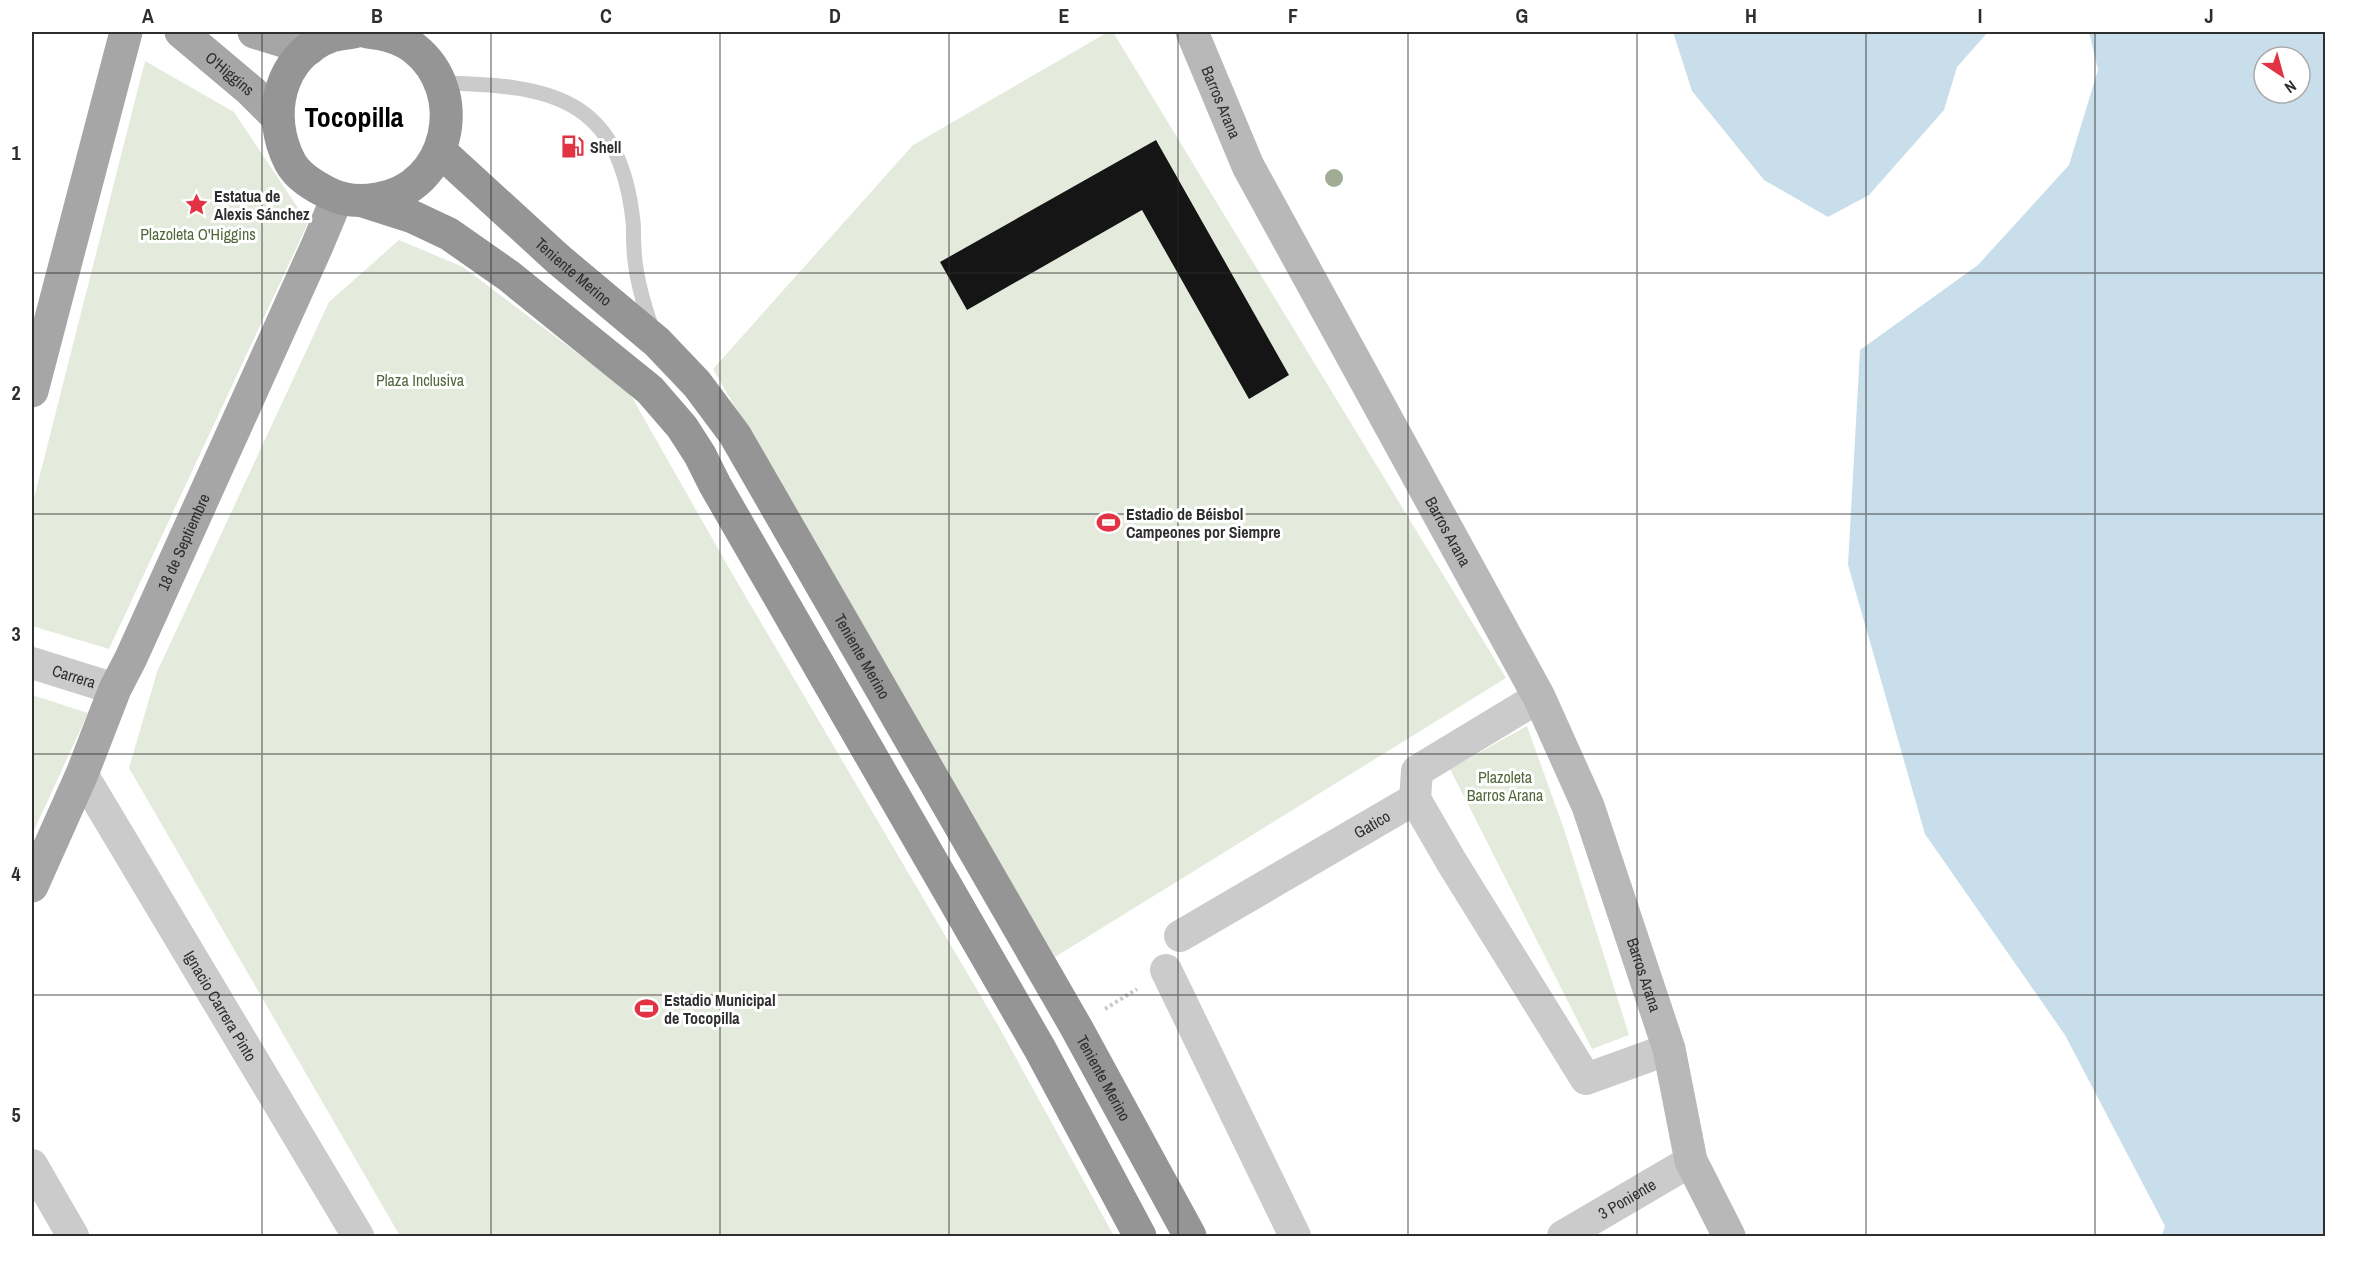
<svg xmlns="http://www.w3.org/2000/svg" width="2357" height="1268" viewBox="0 0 2357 1268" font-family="'Archivo Narrow',sans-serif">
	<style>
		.green { fill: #e4ebdc }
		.water { fill: #c8deeb; fill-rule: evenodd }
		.building { fill: #151515 }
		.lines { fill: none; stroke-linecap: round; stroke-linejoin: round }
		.path { stroke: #cbcbcb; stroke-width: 4; stroke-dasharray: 3 3; stroke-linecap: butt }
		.lane { stroke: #cbcbcb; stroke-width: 15 }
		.street { stroke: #cbcbcb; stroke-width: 32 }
		.secondary { stroke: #b8b8b8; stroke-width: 33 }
		.primary { stroke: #a6a6a6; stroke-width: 33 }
		.highway { stroke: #959595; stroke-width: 33 }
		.tree { fill: #a0ac94 }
		.grid { fill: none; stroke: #2e2e2e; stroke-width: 1.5; stroke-opacity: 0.55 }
		.labels { text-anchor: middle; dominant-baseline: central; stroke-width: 6; stroke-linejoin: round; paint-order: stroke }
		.street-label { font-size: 16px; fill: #2e2e2e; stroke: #fff }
		.poi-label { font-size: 16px; font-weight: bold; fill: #2e2e2e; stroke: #fff; text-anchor: start }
		.park-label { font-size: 16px; fill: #52683c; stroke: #fff }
		.town-label { font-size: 28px; font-weight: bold; fill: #000; stroke: #fff }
		.neatline { fill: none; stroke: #2e2e2e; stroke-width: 2 }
		.grid-label { font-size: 20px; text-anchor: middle; font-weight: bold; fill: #2e2e2e }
	</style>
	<rect width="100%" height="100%" fill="#fff"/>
	<!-- green -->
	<g class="green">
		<path d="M1108 32H1113L1506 678 1055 957 713 369 913 145Z"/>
		<path d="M145 61 234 112 308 223 109 649 32 626V506Z"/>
		<path d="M399 240 463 267 629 392 733 575 999 1027 1114 1236H400L129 768 157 672 329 302Z"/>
		<path d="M32 695 88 713 32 835Z"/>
		<path d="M1527 726 1565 832 1629 1035 1592 1049 1450 769Z"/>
	</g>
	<!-- water -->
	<g class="water">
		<path d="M1673 32H1988L1957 67 1944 110 1869 195 1828 217 1764 180 1692 91Z"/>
		<path d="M2089 32H2325V1236H2162L2165 1226 2065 1035 1925 834 1848 565 1860 350 1978 265 2069 165 2098 70ZM2264 57H2300V93H2264Z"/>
	</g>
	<!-- building -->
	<path class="building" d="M1156 140 1289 375 1249 399 1142 210 967 310 940 262Z"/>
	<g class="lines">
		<!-- path -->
		<path class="path" d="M1105 1009 1137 989"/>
		<!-- lane -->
		<path class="lane" d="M441 83C550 85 619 96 633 221 634 230 633 239 634 248 635 275 643 303 652 328"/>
		<!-- street -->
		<g class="street">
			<path id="s1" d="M32 663 115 689"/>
			<path id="s2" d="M82 774 358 1236"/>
			<path d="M1415 799 1451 861 1586 1079 1669 1049"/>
			<path id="s3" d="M1180 936 1415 799 1417 771 1539 697"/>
			<path d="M1166 970 1295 1236"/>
			<path d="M32 1165 73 1236"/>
			<path id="s4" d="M1563 1236 1691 1161"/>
		</g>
		<!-- secondary -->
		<path class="secondary" id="s5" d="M1192 32 1248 166 1539 697 1588 806 1669 1049 1691 1161 1729 1236"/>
		<!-- primary -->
		<g class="primary">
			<path id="s6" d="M181 32 251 91 277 117"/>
			<path d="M254 32 309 49"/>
			<path d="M32 391 126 32"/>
			<path id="s7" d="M32 886 82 774 115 689 131 658 317 246 337 198"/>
		</g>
		<!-- highway -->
		<g class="highway">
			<path d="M354 32C347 33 338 34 331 36 278 56 266 116 290 162 298 177 314 186 328 193 344 201 361 202 377 199 450 188 470 92 414 48 400 37 383 34 367 32"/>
			<path id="s8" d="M440 151 558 259 657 342 697 384 735 435 1076 1027 1190 1236"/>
			<path d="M363 201 413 217 449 234 509 276 650 390 682 427 700 455 715 485 1040 1049 1140 1236"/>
		</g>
	</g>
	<!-- trees -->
	<circle class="tree" cx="1334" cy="178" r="9"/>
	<!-- grid -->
	<path class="grid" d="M262 32V1236M491 32V1236M720 32V1236M949 32V1236M1178 32V1236M1408 32V1236M1637 32V1236M1866 32V1236M2095 32V1236M32 273H2326M32 514H2326M32 754H2326M32 995H2326"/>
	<!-- icons -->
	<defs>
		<symbol id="fuel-bare" viewBox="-9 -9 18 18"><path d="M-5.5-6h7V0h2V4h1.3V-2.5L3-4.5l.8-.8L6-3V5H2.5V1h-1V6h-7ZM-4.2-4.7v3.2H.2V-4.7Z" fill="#e13343" stroke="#fff" stroke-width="2.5" paint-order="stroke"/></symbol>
		<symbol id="sight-bare" viewBox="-9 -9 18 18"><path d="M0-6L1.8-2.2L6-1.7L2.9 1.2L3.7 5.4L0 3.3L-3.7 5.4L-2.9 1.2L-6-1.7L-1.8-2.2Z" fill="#e13343" stroke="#fff" stroke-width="2.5" paint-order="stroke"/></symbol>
		<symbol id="stadium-bare" viewBox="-9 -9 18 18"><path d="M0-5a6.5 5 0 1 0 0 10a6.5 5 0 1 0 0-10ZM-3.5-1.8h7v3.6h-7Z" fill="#e13343" stroke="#fff" stroke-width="2.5" paint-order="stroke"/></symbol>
	</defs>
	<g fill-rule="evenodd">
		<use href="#fuel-bare" x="556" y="130" width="33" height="33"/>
		<use href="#sight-bare" x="180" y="188" width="33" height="33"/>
		<use href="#stadium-bare" x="1092" y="506" width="33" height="33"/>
		<use href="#stadium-bare" x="630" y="992" width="33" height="33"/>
	</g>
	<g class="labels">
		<!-- street labels -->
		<g class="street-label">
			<text stroke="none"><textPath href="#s6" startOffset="64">O'Higgins</textPath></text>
			<text stroke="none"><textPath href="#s5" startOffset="76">Barros Arana</textPath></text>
			<text stroke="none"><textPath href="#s8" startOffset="180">Teniente Merino</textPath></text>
			<text stroke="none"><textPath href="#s5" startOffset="562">Barros Arana</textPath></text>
			<text stroke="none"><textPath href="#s7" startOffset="376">18 de Septiembre</textPath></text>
			<text stroke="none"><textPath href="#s8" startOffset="666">Teniente Merino</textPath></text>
			<text stroke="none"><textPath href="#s1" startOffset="44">Carrera</textPath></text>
			<text stroke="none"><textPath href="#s3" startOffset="222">Gatico</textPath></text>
			<text stroke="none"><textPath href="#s5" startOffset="1048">Barros Arana</textPath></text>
			<text stroke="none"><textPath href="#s2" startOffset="270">Ignacio Carrera Pinto</textPath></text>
			<text stroke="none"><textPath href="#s8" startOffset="1152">Teniente Merino</textPath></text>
			<text stroke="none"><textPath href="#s4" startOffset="74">3 Poniente</textPath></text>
		</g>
		<!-- poi labels -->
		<g class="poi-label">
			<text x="590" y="147">Shell</text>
			<text x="214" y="196">Estatua de<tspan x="214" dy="18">Alexis Sánchez</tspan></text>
			<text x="1126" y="514">Estadio de Béisbol<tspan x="1126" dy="18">Campeones por Siempre</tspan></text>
			<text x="664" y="1000">Estadio Municipal<tspan x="664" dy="18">de Tocopilla</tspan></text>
		</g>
		<!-- park labels -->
		<g class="park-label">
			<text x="198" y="234">Plazoleta O'Higgins</text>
			<text x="420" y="380">Plaza Inclusiva</text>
			<text x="1505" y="777">Plazoleta<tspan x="1505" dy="18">Barros Arana</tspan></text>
		</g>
		<!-- town labels -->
		<g class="town-label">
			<text x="354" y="117">Tocopilla</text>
		</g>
	</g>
	<!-- border -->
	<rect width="2357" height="1268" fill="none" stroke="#ffffff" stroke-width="66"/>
	<!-- north arrow -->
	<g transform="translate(2282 75) rotate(144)"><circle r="28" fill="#ffffff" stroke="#ababab" stroke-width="1.5"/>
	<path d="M0-4.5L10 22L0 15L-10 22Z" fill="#e13343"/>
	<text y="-9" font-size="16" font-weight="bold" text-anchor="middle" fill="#2e2e2e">N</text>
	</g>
	<rect x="33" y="33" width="2291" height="1202" class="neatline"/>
	<g class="grid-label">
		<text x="148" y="23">A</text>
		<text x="377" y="23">B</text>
		<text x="606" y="23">C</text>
		<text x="835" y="23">D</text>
		<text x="1064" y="23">E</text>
		<text x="1293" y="23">F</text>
		<text x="1522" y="23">G</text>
		<text x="1751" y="23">H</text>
		<text x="1980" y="23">I</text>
		<text x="2209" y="23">J</text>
		<text x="16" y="160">1</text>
		<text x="16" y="400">2</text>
		<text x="16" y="641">3</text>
		<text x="16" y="881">4</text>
		<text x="16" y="1122">5</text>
	</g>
</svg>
